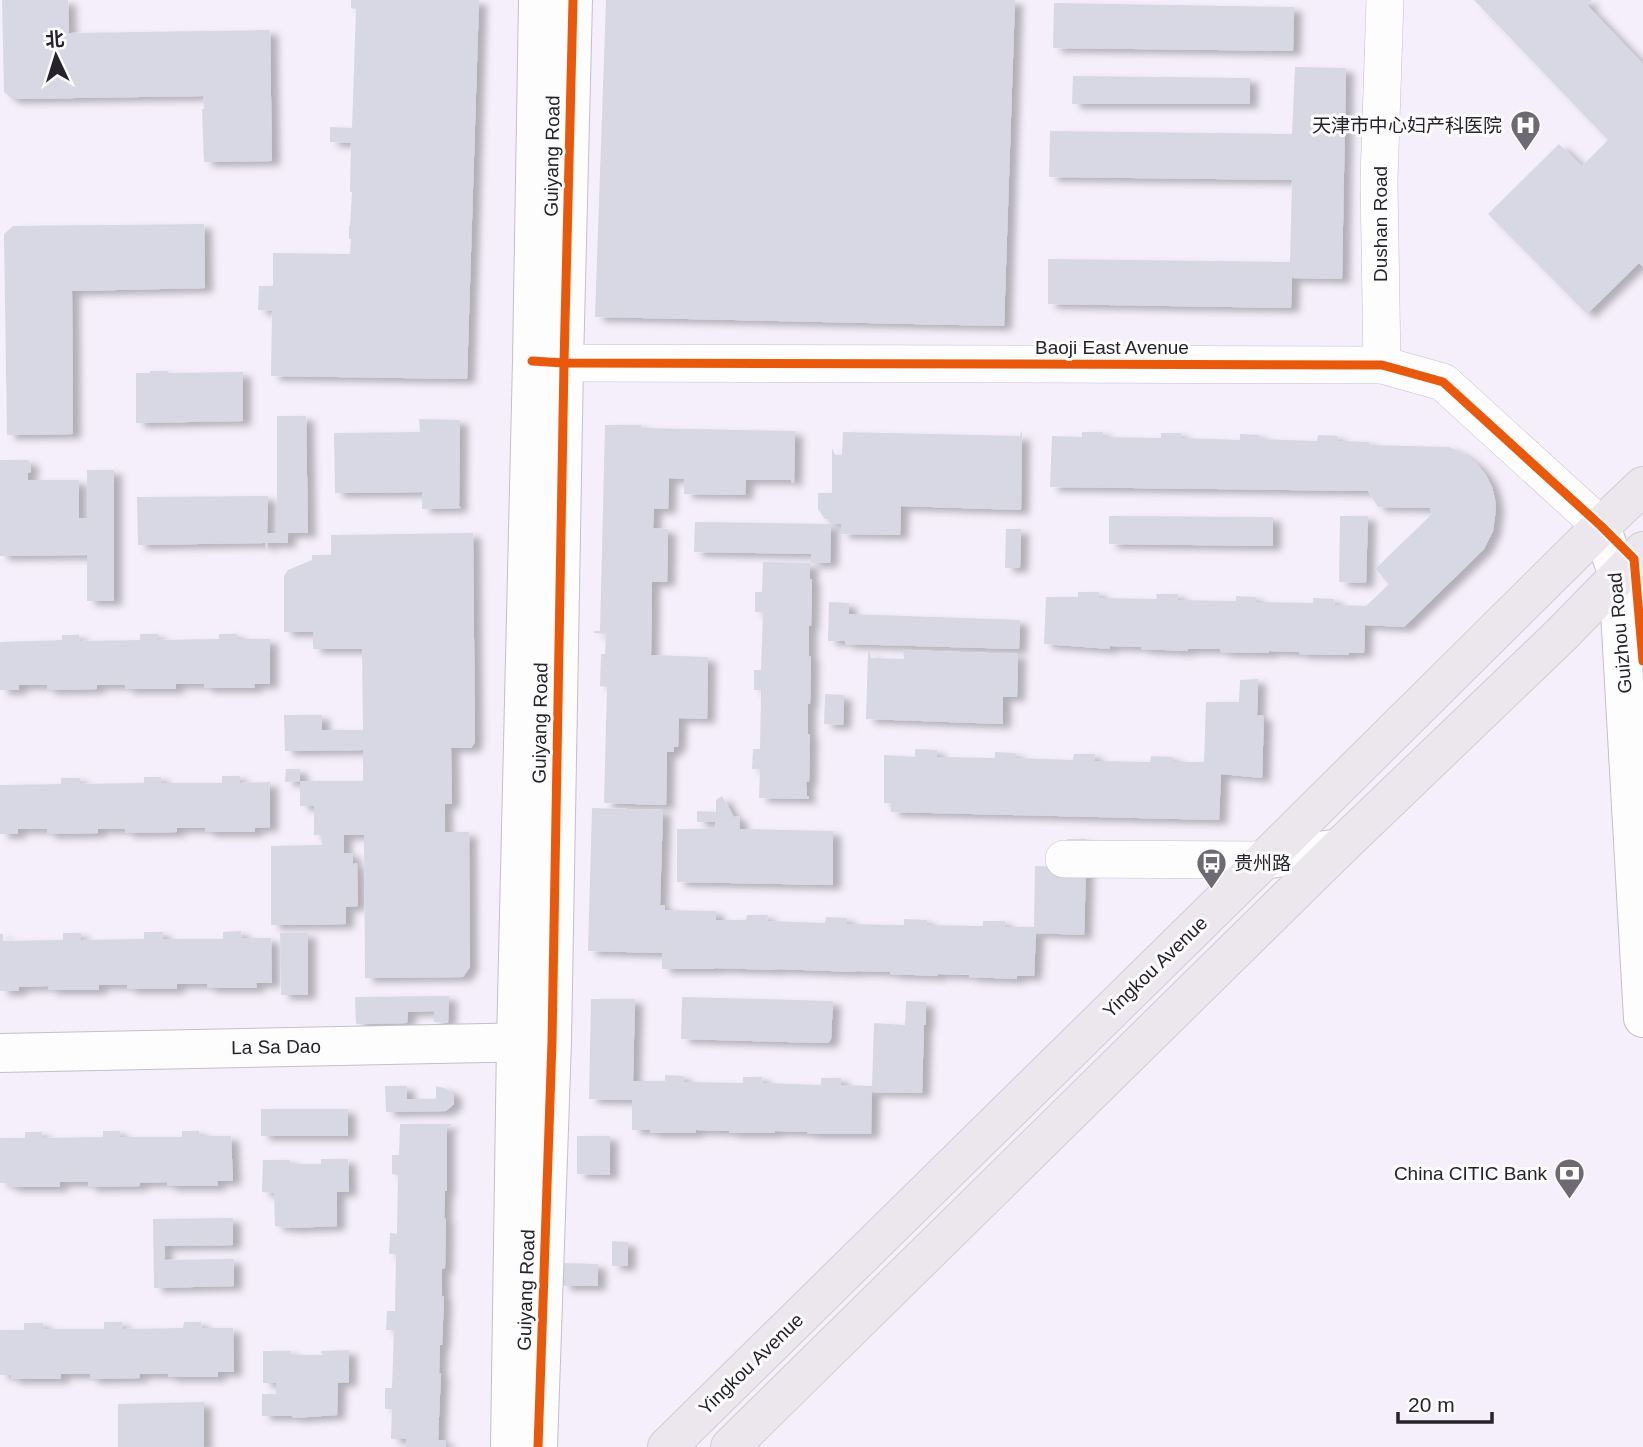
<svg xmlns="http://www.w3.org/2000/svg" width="1643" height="1447" viewBox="0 0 1643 1447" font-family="Helvetica,'Noto Sans SC',sans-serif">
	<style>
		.building { fill: #d8d7e4; filter: url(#shadow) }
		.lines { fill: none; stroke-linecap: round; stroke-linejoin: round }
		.street-casing { stroke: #c4bfc8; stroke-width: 38 }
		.secondary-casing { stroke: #c4bfc8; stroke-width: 40 }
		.primary-casing { stroke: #d0cdd3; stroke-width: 40 }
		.street { stroke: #fdfdfe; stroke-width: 37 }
		.secondary { stroke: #fdfdfe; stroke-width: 38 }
		.primary { stroke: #ece6ed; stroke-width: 38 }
		.cycleway-casing { stroke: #fcfcfc; stroke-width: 13 }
		.cycleway { stroke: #e8590c; stroke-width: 9 }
		.labels { text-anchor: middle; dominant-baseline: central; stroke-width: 6; stroke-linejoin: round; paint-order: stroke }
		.poi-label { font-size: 19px; fill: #26232b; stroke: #fcfcfc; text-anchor: end }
		.street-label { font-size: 19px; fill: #26232b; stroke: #fcfcfc }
	</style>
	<defs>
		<filter id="shadow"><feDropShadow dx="8" dy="4.5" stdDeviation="3.5" flood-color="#0004"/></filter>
	</defs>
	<rect width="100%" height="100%" fill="#f4effa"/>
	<!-- building -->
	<g class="building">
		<path d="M2 0H68L69 33 270 30 272 161 204 162 202 109H204L203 96 12 99 4 92Z"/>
		<path d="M351 0H479L467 379 271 376 272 311 258 310 259 286H273V253L350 254 351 239H349V226H350L352 192H350L351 143 330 142V127L352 128 356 9 351 8Z"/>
		<path d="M606 0H1015L1004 326 595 317Z"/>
		<path d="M1474 0H1592L1587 5 1643 64V267L1639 263 1587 314 1488 214 1559 144 1582 166 1608 140Z"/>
		<path d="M1054 3 1294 7 1293 51 1053 48Z"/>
		<path d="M1295 67 1346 68 1342 279 1292 278 1291 308 1048 304V259L1290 262 1292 180 1049 177 1050 131 1292 134Z"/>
		<path d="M1073 76 1250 78V104H1072Z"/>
		<path d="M204 224 205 288 72 291 73 434 7 435 4 234 13 226Z"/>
		<path d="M150 371H168V373L243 372V421L136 423V373H150Z"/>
		<path d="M277 416H306L308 533H288V543H268L267 550 265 543 138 545 137 497 268 496 267 533H277Z"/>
		<path d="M419 419 460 420 459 506 461 508 422 509V492L335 493 334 433 420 432Z"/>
		<path d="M605 425H641V428L795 431 794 483H791V480H746L745 495 684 494V479L669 478 668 509H654L653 528 668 529 667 582H652L651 655 708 657 707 719 679 718 678 747H674V752H667L666 805 604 803 607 687 600 686 601 654H605L606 634 594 633V631H600Z"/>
		<path d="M1022 430 1021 510 901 506 900 535 841 534V524H831V520L825 519 818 509V493H832V448L835 455H842L843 432 1020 436Z"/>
		<path d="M1082 432H1103V437L1161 438V433H1181V438L1240 440V434L1260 435 1259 439 1317 441 1318 435 1338 436 1339 441 1369 442V445L1449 447 1462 453 1477 464 1486 475 1492 487 1495 499 1496 509 1493 531 1484 549 1404 627 1365 625 1364 653H1349V655L1299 654V652L1269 651V653L1220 652V649H1188V651L1141 649V647L1110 646V649L1044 644 1046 597H1078V592H1099V598L1157 599 1156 594H1178V600L1236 601V596L1256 597V602L1313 603V598L1334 599 1335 605 1366 606 1389 584 1375 569 1432 514 1430 508 1378 507 1368 491 1050 487 1052 436 1082 437Z"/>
		<path d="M0 460H28L29 462H30L31 472 28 473V480H79V518H87V470H114V601H87V555L0 556Z"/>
		<path d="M1109 516 1273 517V546L1109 544Z"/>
		<path d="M1340 516H1368L1366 583 1339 582Z"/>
		<path d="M695 522 831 524 830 563H811V565H810V579H812L811 626H809V656L811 657 810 704H808V734H810L809 782H806L807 796H809V799L759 798 760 769H752L753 749H760L761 690H754V670H761L763 612H755V592H762L763 562 811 563V554L694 552Z"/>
		<path d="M1006 529H1021L1020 568H1005Z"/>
		<path d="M473 533 475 742 471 748H451L452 804H445V832H469L470 967 463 977 365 978 364 835H344V853H353V864L357 863 358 906 346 907V924L271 925V846L322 845 321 835H314V806H300V781H363V750L285 751 284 715H322V730H363L362 649H313V632H284V576L288 570 312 560V555H331V535Z"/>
		<path d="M829 602 849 603V614L1020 620 1019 649 845 644V641H828Z"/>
		<path d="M140 634H158V640L219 639V634H237V639H270V684H254L255 688H205L204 684H176V689H125V685H97V689L47 690V685H19V690H0V642L62 640V635H79L80 641 140 640Z"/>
		<path d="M903 650 1018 654 1017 697H1003V724L866 719 868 652H870L871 658 904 659Z"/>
		<path d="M1258 679 1257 715 1264 716 1262 778 1221 774 1219 820 891 812V803H884V755L915 757V749L937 750V757L995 758V752L1016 753V758L1073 760 1074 754H1095L1094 761 1150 762 1151 756 1173 757V762H1204L1206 702H1239L1240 680Z"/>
		<path d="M825 694 844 695 843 725 824 724Z"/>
		<path d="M286 769H300V781L285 782Z"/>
		<path d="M222 776H240V783L270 782V827L255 828V832H206L205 828H177V832L126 833 125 829H98V833L47 834V829H18V834H0V785L61 784V778H80V784L144 783V777H161V783H222Z"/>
		<path d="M722 796 734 817 739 816 740 829 833 831V885L677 882V829H716L715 822H697V811L716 812V800Z"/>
		<path d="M592 808 663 810 660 905H665V910L716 911V920H746L747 915H768L767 921 825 923 826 917 847 918V924L904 925V919L927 920V925L983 926V921H1005V927H1034L1035 866 1066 867 1067 839H1087L1084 935 1036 933 1034 976H1017V979L969 977V975L938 974V976L890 974V972L857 971V972L777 969V970L715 968V969H662V953L588 951Z"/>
		<path d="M241 931 242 938H271L272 983H256L257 988H207V984H177V989H127V985H99V990H49L48 986 19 987V991H0V934H3V941L63 940V933H81V940L144 939V932H163V939H223V932Z"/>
		<path d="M280 933H308V995H281Z"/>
		<path d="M449 996 448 1023 434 1022V1011L408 1012 407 1023 356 1024 355 997Z"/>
		<path d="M682 997 833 1001 831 1039 828 1043H823L681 1039Z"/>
		<path d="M591 999H635L633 1081H665V1075L684 1076V1082L743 1083V1077H762L763 1083 821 1085V1078H841V1085L872 1086 874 1023 905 1025 906 1001 926 1002V1025H924L922 1093 872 1092 871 1134H808L807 1132 775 1131V1133H729V1131L696 1130V1133H650V1130H632V1100L589 1099Z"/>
		<path d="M385 1086H407V1099H436V1086L444 1088 452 1092 454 1096V1104L446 1111 386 1112Z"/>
		<rect x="261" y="1109" width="87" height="27"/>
		<path d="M400 1124H451V1126L447 1127V1191H445L444 1219 446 1218 445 1268 442 1269V1296L444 1297 442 1345H440L439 1373H441L438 1440H446V1447H406V1439H391L392 1409H385V1388H392L394 1330H386L387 1311H395L396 1254H389L390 1233 397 1234 398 1175 392 1174V1155H399Z"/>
		<path d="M103 1131H120V1137H182V1131H199L200 1136H231L233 1181H217L218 1186H167V1182L140 1183V1186L88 1187V1182H60V1187H9V1183H0V1138H25V1132H42L43 1138 103 1137Z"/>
		<path d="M577 1136H610V1175L577 1174Z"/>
		<path d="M321 1159H348L349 1192H337V1226L292 1228 275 1226 274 1193 262 1192 263 1160H290V1164H321Z"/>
		<path d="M233 1218V1245L164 1246 165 1260 234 1259V1286L154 1288 153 1219Z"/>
		<path d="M612 1241 628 1242V1266H612Z"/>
		<path d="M562 1263 598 1264V1286H562Z"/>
		<path d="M104 1322H122L123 1329 183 1328 184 1322H201L202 1328H233L234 1372H218V1377H168V1374H139L140 1378 90 1379V1374H61V1379H11V1375H0V1330H24V1323H43L44 1329H104Z"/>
		<path d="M349 1350V1382L338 1383 337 1415 293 1418 292 1416H262V1394H276V1383H263V1351H290V1355H322L321 1351Z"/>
		<path d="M204 1402V1447H118V1404Z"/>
	</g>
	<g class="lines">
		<defs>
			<g id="street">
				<path d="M533 361 564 363 1382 365 1443 382 1601 526"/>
				<path d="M1382 365 1379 180 1385 0"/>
				<path d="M1064 859 1264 860"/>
			</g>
			<g id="secondary">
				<path d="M1601 526 1618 576 1643 1018"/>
				<path d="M1264 860 1339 848"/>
				<path d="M0 1053 540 1042"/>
				<path d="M510 1447 516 1042 532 361 538 0"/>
				<path d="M538 1447 552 1041 564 363 573 0"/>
			</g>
			<g id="primary">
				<path d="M667 1447 1264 860 1601 526 1643 486"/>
				<path d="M730 1447 1339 848 1561 635 1643 551"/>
			</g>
		</defs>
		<!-- street casing -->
		<use href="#street" class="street-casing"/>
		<!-- secondary casing -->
		<use href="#secondary" class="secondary-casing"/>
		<!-- primary casing -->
		<use href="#primary" class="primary-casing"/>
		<!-- street -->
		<use href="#street" class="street"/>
		<!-- secondary -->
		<use href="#secondary" class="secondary"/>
		<!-- primary -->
		<use href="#primary" class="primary"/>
		<defs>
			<g id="cycleway">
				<path d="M532 361 564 363 1382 365 1443 382 1601 526 1634 559 1643 661"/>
				<path d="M538 1447 552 1041 564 363 573 0"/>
			</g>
		</defs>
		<!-- cycleway casing -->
		<use href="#cycleway" class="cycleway-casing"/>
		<!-- cycleway -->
		<use href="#cycleway" class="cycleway"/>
	</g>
	<!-- icons -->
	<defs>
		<symbol id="hospital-pin" viewBox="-11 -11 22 30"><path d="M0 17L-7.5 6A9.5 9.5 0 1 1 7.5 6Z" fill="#6e6a73" stroke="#fcfcfc"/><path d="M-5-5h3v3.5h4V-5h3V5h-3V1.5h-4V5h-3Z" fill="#fff"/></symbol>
		<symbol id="bus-pin" viewBox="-11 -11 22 30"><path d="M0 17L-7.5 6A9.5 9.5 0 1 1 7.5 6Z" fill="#6e6a73" stroke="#fcfcfc"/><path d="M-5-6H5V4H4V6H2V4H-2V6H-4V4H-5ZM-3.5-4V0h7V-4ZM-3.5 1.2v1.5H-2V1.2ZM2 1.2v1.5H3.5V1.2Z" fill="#fff"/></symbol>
		<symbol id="bank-pin" viewBox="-11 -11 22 30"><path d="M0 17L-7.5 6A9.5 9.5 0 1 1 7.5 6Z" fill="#6e6a73" stroke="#fcfcfc"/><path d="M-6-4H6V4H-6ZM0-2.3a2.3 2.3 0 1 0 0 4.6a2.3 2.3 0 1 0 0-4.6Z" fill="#fff"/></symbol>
	</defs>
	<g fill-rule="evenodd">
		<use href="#hospital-pin" x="1508" y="108" width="35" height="47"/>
		<use href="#bus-pin" x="1194" y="846" width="35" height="47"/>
		<use href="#bank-pin" x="1552" y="1156" width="35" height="47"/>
	</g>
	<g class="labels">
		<!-- poi labels -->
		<g class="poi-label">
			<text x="1502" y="125">天津市中心妇产科医院</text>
			<text x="1234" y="863" text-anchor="start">贵州路</text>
			<text x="1547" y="1173">China CITIC Bank</text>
		</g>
		<!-- street labels -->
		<g class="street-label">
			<text transform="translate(552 156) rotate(-89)">Guiyang Road</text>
			<text transform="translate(1380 224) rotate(-90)">Dushan Road</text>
			<text x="1112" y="347">Baoji East Avenue</text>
			<text transform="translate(1620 633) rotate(-95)">Guizhou Road</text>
			<text transform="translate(540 723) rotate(-89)">Guiyang Road</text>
			<text transform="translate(1155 967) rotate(-44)">Yingkou Avenue</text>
			<text transform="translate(276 1047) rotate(-1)">La Sa Dao</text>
			<text transform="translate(526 1290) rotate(-88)">Guiyang Road</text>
			<text transform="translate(751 1364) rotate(-44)">Yingkou Avenue</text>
		</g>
	</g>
	<!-- north arrow -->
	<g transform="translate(56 56) rotate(356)" stroke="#fcfcfc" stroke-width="5" paint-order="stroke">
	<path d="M0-5L12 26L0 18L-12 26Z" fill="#26232b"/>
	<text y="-10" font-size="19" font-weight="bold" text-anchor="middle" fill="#26232b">北</text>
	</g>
	<!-- scale -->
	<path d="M1398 1412v10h94v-10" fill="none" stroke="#26232b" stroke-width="3.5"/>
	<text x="1408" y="1412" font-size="21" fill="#26232b" stroke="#fcfcfc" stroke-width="5" paint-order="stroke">20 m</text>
</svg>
